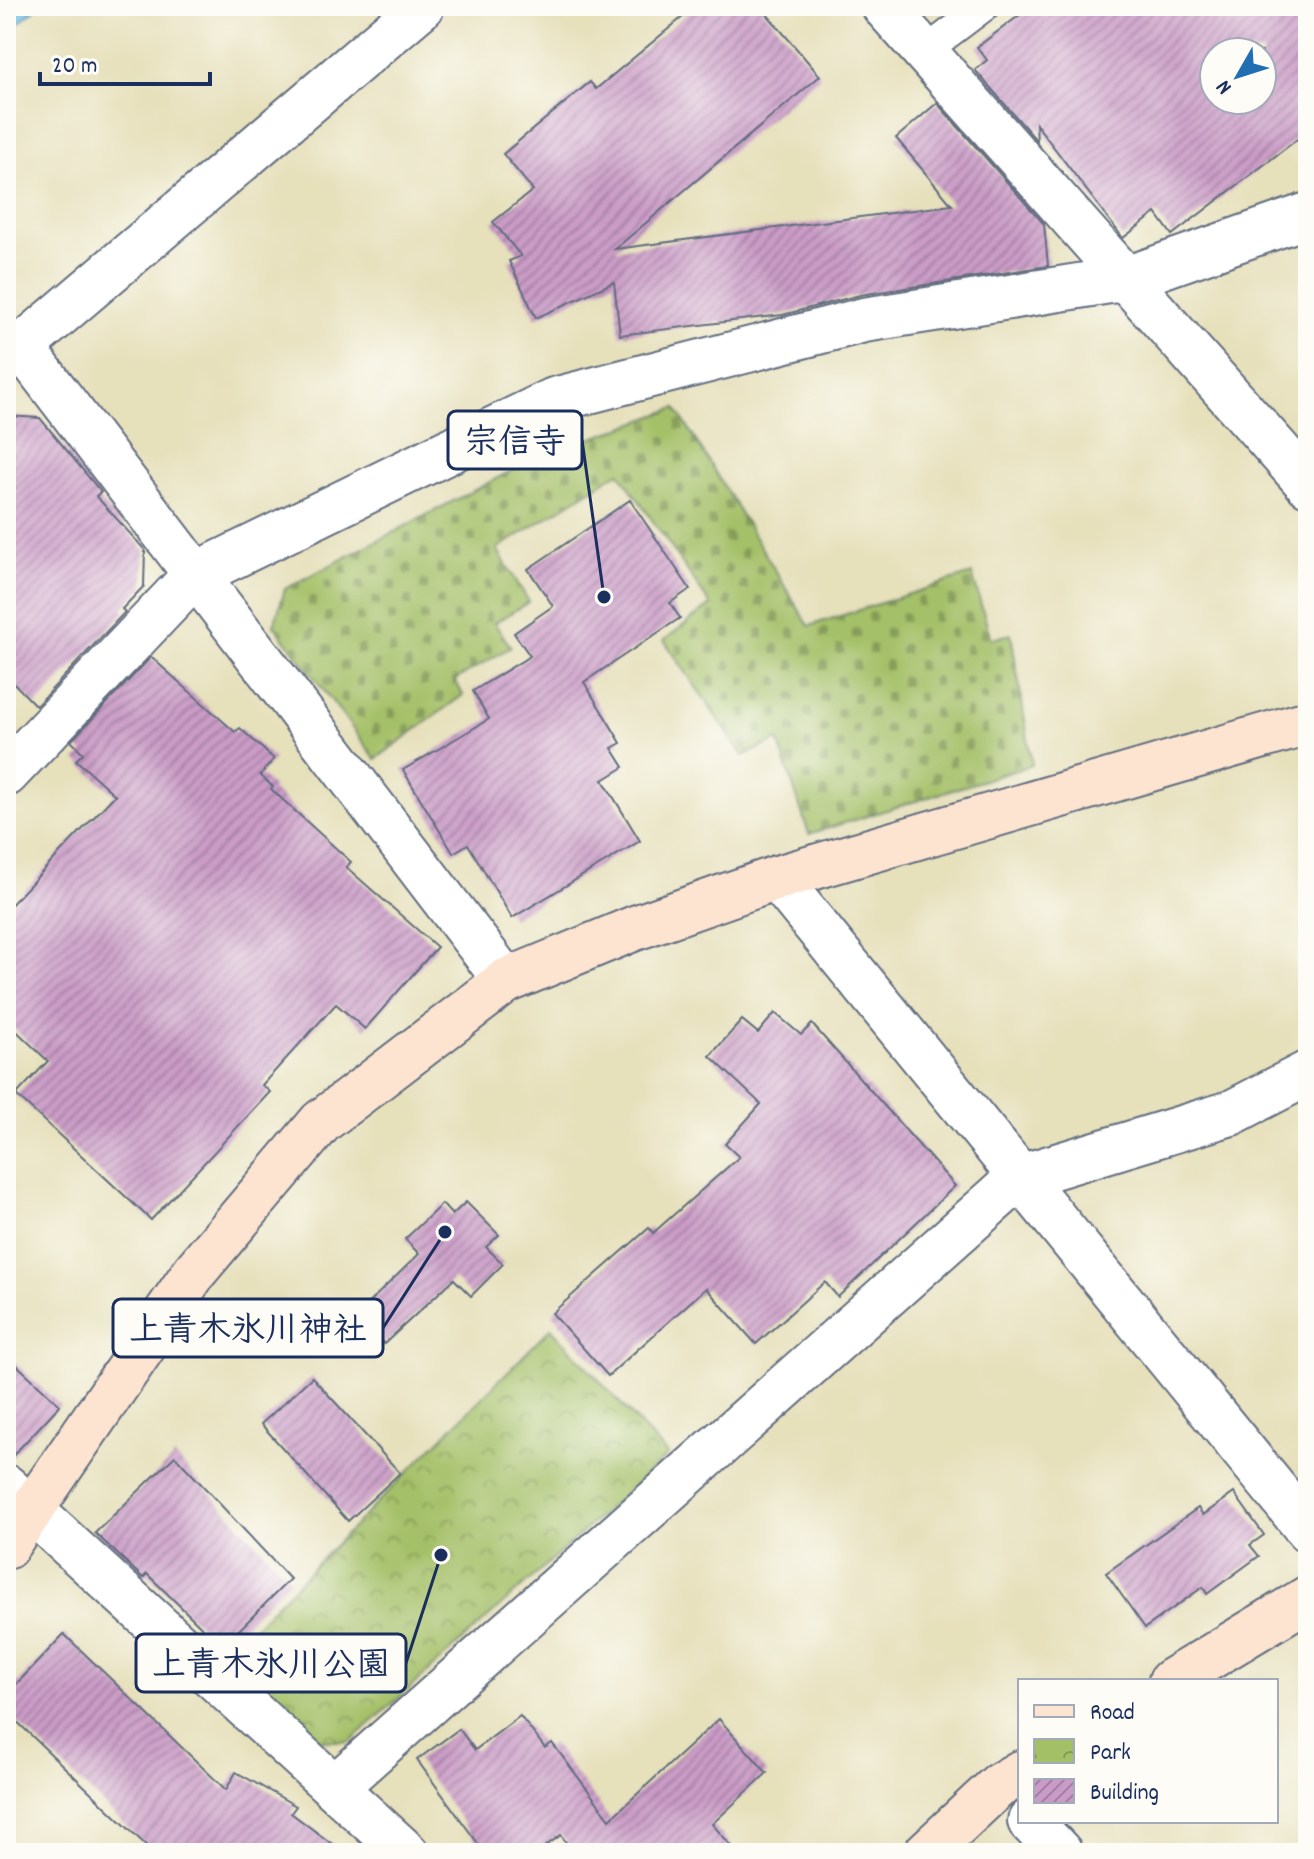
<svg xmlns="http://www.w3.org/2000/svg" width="1314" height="1859" viewBox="0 0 1314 1859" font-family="Dekko,'Klee One',sans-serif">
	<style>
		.cemetery { fill: url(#cemetery-stones); stroke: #607862; stroke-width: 2 }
		.park { fill: url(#park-crowns); stroke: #607862; stroke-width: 2 }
		.water { fill: url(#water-ripples); stroke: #4278a2; stroke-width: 2 }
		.building { fill: url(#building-hatch); fill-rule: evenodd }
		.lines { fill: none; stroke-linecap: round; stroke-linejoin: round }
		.lane-casing { stroke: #626d7f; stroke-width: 32 }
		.street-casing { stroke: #626d7f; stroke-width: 48 }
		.secondary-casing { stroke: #626d7f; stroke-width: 48 }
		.lane { stroke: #fff; stroke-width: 28 }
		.street { stroke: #fff; stroke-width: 44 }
		.secondary { stroke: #fde4d1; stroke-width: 44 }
		.leader { fill: none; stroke: #1b2f5e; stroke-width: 3 }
		.callout-dot { fill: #1b2f5e; stroke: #fdfcf7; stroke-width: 3 }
		.callout { fill: #fdfcf7; stroke: #1b2f5e; stroke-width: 3 }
		.callout-label { font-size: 34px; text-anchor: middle; font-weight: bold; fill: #1b2f5e }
	</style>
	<defs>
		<pattern id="cemetery-stones" width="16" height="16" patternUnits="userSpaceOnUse" patternTransform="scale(2)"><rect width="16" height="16" fill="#a4c067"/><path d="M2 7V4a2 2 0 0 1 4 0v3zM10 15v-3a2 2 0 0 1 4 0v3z" fill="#859c58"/></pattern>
		<pattern id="park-crowns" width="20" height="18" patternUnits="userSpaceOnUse" patternTransform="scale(2)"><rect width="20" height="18" fill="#a4c067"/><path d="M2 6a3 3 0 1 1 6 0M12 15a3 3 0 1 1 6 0" fill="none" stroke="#859c58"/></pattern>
		<pattern id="water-ripples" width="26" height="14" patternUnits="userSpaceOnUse" patternTransform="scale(2)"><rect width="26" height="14" fill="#68c1e6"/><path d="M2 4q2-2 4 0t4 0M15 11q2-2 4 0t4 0" fill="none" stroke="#559dbe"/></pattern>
		<pattern id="building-hatch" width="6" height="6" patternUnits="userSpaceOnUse" patternTransform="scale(2)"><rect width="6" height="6" fill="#ca9bc6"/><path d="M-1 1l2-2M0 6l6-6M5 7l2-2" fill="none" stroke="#a37fa4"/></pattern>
	</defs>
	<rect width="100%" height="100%" fill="#fdfcf7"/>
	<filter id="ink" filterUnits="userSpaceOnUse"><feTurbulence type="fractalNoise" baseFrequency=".0125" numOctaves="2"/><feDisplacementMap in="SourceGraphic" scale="16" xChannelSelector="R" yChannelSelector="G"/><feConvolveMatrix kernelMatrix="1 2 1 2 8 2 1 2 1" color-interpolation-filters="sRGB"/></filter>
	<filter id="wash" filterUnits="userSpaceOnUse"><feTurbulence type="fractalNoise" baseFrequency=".006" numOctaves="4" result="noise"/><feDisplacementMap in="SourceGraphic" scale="32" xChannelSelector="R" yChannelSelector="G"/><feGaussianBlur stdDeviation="1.8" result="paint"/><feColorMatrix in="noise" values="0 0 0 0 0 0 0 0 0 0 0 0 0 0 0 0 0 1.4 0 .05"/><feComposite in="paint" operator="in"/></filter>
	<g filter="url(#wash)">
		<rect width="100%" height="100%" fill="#e6e0bb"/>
		<!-- cemetery -->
		<path class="cemetery" d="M676 408 809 626 972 574 991 639 1011 634 1032 765 809 834 778 740 743 756 664 640 711 605 619 472 497 549 529 602 494 623 511 647 455 680 463 695 376 759 274 625 285 589 532 460Z"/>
		<!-- park -->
		<path class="park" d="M551 1328 668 1455 350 1742 320 1740 226 1655Z"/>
		<!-- water -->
		<path class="water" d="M6 6H39L6 34Z"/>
		<g id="blocks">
			<!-- building -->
			<g class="building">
				<path d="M696 6H760L820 76 615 249 952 205 896 138 937 103 1044 224 1048 266 860 295 782 315 620 335 614 282 536 318 509 261 521 256 493 222 533 190 503 154 590 82 596 89Z"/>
				<path d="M1032 6H1308V131L1172 235 1156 213 1123 238 1036 124 1037 141 975 70 987 60 977 47ZM1214 52H1262V100H1214Z"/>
				<path d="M6 416 40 418 101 492 96 496 145 550 144 586 122 609 125 612 36 706 6 675Z"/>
				<path d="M630 500 690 589 670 603 680 618 584 682 621 743 612 748 624 767 603 780 640 841 512 918 468 844 453 853 403 770 489 719 473 691 530 656 514 633 553 606 528 569Z"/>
				<path d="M151 657 235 732 240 728 274 759 260 775 273 787 271 789 351 862 346 867 437 947 365 1029 336 1004 262 1085 270 1092 151 1220 16 1095 48 1061 6 1021V910L115 795 76 760 83 753 71 741Z"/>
				<path d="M775 1013 801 1035 812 1024 955 1186 838 1297 825 1282 756 1344 706 1288 608 1376 552 1313 649 1228 653 1233 739 1157 725 1144 761 1104 710 1056 742 1020 758 1033Z"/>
				<path d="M466 1202 499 1235 486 1247 503 1264 471 1296 454 1279 384 1344 356 1315 419 1254 405 1239 442 1204 452 1215Z"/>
				<path d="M6 1355 60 1405 6 1463Z"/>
				<path d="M312 1377 400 1473 348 1521 261 1424Z"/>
				<path d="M175 1456 290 1579 222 1647 147 1574 143 1578 95 1533Z"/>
				<path d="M1234 1493 1264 1535 1250 1545 1259 1556 1207 1594 1203 1587 1145 1628 1106 1573 1198 1508 1203 1515Z"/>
				<path d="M64 1634 226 1790 236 1772 296 1806 291 1813 344 1853H154L6 1711V1695Z"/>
				<path d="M520 1716 545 1748 552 1743 610 1819 719 1719 767 1773 712 1824 738 1853H573L561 1835 536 1853H485L417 1760 459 1729 475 1750Z"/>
			</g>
		</g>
	</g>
	<g filter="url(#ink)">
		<use href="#blocks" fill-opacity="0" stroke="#626d7f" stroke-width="2"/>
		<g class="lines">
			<defs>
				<path id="lane" d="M924 52 985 6"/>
				<g id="street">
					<path d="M884 6 1308 484"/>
					<path d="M22 347 506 981"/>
					<path d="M6 360 422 6"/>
					<path d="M6 774 195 575 554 400 864 320 1129 278 1308 215"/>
					<path d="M777 878 1308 1530"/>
					<path d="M6 1487 406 1853"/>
					<path d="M335 1787 1020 1177 1231 1113 1308 1073"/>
					<path d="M1030 1821 1060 1853"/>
				</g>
				<g id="secondary">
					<path d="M6 1547 195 1271 321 1122 506 981 635 928 777 878 1308 723"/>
					<path d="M1171 1681 1308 1598"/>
					<path d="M926 1853 998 1786 1020 1773"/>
				</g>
			</defs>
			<!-- lane casing -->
			<use href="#lane" class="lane-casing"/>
			<!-- street casing -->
			<use href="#street" class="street-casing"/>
			<!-- secondary casing -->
			<use href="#secondary" class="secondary-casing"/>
			<!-- lane -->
			<use href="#lane" class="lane"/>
			<!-- street -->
			<use href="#street" class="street"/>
			<!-- secondary -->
			<use href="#secondary" class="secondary"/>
		</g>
	</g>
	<!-- callouts -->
	<path class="leader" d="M604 597L582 440M445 1232L383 1328M441 1555L406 1663"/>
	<g class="callout-dot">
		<circle cx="604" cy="597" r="8"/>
		<circle cx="445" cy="1232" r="8"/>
		<circle cx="441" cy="1555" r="8"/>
	</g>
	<g class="callout">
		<rect x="448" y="411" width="134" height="58" rx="8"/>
		<rect x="113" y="1299" width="270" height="58" rx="8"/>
		<rect x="136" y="1634" width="270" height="58" rx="8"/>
	</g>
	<g class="callout-label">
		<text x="515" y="452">宗信寺</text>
		<text x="248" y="1340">上青木氷川神社</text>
		<text x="271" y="1675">上青木氷川公園</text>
	</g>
	<!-- margin -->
	<rect width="1314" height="1859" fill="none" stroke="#fdfcf7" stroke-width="32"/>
	<!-- legend -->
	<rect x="1018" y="1679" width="260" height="144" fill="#fdfcf7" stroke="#a3aaba" stroke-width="2"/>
	<rect x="1034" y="1705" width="40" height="12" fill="#fde4d1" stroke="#a3aaba" stroke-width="2"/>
	<text x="1090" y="1719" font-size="24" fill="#1b2f5e">Road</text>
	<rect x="1034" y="1739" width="40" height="24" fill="url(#park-crowns)" stroke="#a3aaba" stroke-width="2"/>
	<text x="1090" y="1759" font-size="24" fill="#1b2f5e">Park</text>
	<rect x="1034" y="1779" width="40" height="24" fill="url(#building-hatch)" stroke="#a3aaba" stroke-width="2"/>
	<text x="1090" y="1799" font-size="24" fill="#1b2f5e">Building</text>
	<!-- north arrow -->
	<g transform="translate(1238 76) rotate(231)"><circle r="38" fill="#fdfcf7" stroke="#a3aaba" stroke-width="2"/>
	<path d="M0-6L14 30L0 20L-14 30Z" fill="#1f6fb2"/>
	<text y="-12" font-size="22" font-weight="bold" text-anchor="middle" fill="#1b2f5e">N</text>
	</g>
	<!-- scale -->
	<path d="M40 72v12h170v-12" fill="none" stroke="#1b2f5e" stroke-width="4"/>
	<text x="52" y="72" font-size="24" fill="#1b2f5e" stroke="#fdfcf7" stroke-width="6" paint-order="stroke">20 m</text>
</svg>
